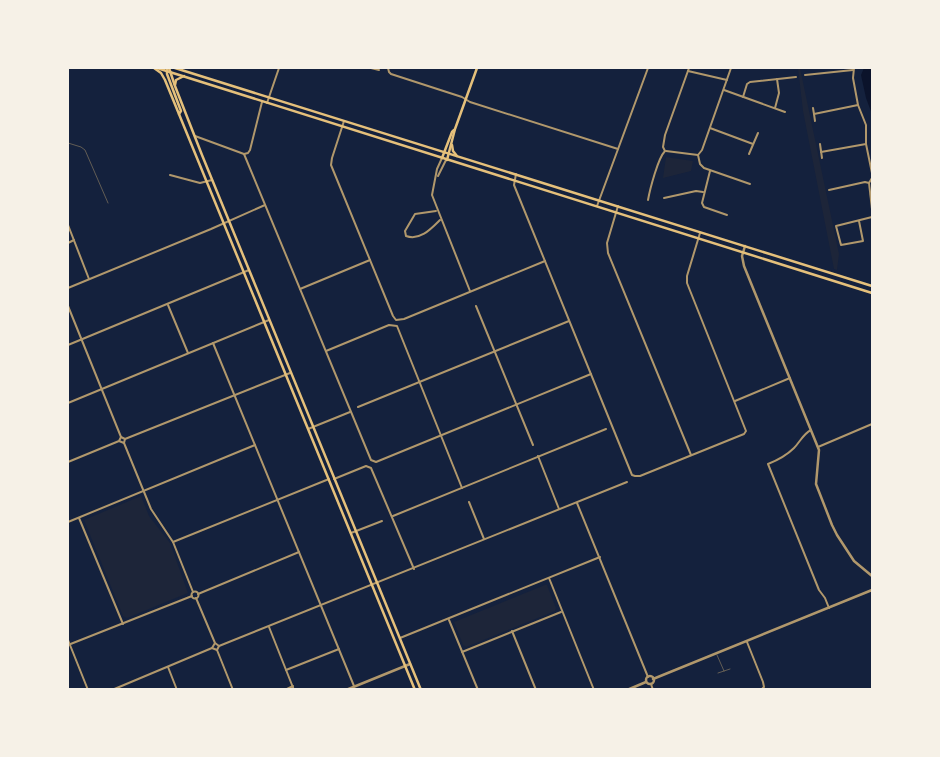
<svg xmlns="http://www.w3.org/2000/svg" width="940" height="757" viewBox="0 0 940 757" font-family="Rubik,sans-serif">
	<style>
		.green { fill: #1d2539 }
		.water { fill: #0b132b }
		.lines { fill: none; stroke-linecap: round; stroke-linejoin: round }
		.service { stroke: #b1986c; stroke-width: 0.5 }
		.minor { stroke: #b1986c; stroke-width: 2 }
		.tertiary { stroke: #b1986c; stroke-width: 2.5 }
		.secondary { stroke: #e5c07b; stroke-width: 2.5 }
	</style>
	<rect width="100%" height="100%" fill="#14213d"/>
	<!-- green -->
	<g class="green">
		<path d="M798 68H800L839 254 837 270 834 269 803 111Z"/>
		<path d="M666 157 693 161 691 171 663 178Z"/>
		<path d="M141 496 149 516 170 543 188 593 127 618 123 616 84 520Z"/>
		<path d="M545 585H547L556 608 555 611 466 647 463 645 454 622Z"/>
	</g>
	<!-- water -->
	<path class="water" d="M864 68H872V114L866 98 861 75Z"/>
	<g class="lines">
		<!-- service -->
		<g class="service">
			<path d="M68 143 81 147 85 150 108 203"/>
			<path d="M717 655 724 671"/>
			<path d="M718 673 730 669"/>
		</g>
		<!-- minor -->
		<g class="minor">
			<path d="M371 68 379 70"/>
			<path d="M388 68 389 72 391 74 462 97 470 102 618 149"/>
			<path d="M854 68 853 78 858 105 866 125V144L872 173"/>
			<path d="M688 71 727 80"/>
			<path d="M805 75 853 70"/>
			<path d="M724 90 785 112"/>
			<path d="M743 97 747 84 750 82 796 77"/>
			<path d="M267 103 279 68"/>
			<path d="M775 108 779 93 777 79"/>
			<path d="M813 108 814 114"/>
			<path d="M344 121 332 158 331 165 393 316 396 320 404 319 545 261"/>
			<path d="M815 121 814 114 858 105"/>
			<path d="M710 128 753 144"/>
			<path d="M195 136 244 154"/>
			<path d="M820 144 822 158"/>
			<path d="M666 151 698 155"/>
			<path d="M821 152 866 144"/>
			<path d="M244 154 371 460 376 462 591 374"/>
			<path d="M244 154 248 153 250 150 262 102"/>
			<path d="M749 154 758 133"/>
			<path d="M698 155 702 150 731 68"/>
			<path d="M698 155 700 164 704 168 750 184"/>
			<path d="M442 158 437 169 432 195 470 291"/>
			<path d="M710 171 702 203 704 207 727 215"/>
			<path d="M516 174 514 185 632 475 635 476H640L744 434 746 431 687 283V276L700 233"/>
			<path d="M170 175 200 183 212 180"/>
			<path d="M438 176 446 160"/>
			<path d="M869 183 872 209"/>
			<path d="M829 190 865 182 869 183 872 178"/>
			<path d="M664 198 696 191 703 192"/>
			<path d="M648 200C650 189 658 158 665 151L663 147 665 135 689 68"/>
			<path d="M597 206 648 68"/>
			<path d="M618 206 607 243 608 253 691 455"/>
			<path d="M436 211 415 214 405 231 406 236C420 241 431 229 440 220"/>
			<path d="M859 221 863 241 841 245 836 226 872 217"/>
			<path d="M68 225 89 279"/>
			<path d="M68 243 74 240"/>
			<path d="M68 288 211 229 265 205"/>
			<path d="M300 289 370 260"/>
			<path d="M168 305 188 353"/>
			<path d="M68 306 121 437"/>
			<path d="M476 306 533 445"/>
			<path d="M213 343 354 686"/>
			<path d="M68 345 249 270"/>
			<path d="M326 351 389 325 397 326 462 488"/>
			<path d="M735 401 790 378"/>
			<path d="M68 403 269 320"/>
			<path d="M358 407 569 321"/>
			<path d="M308 429 350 412"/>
			<path d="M811 430C803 434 800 442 794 448 786 456 778 460 768 464L819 590 825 598 829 608"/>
			<path d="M125 439 290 373"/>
			<path d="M124 443 151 509 173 542 193 592"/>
			<path d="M818 447 872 424"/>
			<path d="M538 456 559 509"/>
			<path d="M68 462 119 441 121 437 125 439 124 443 119 441"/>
			<path d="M334 479 366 466 371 468 414 569"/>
			<path d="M469 502 484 539"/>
			<path d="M577 503 648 677"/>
			<path d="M393 516 606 429"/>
			<path d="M79 518 123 624"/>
			<path d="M68 522 255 445"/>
			<path d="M351 533 382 521"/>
			<path d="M173 542 329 479"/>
			<path d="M549 578 594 690"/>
			<circle cx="195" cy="595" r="3.5"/>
			<path d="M198 594 299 552"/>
			<path d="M196 598 215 643 219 646 217 650 212 648 215 643"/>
			<path d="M449 620 478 690"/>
			<path d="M269 627 294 690"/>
			<path d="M512 631 536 690"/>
			<path d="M400 638 600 557"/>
			<path d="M68 640 88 690"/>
			<path d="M747 642 763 682 764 687 761 690"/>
			<path d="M68 645 192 596"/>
			<path d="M219 646 627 482"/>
			<path d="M217 650 233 690"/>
			<path d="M462 652 561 612"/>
			<path d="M168 667 177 690"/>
			<path d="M286 670 339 649"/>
			<path d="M651 684 653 690"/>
			<path d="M112 690 212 648"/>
			<path d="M285 690 293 686"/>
		</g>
		<!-- tertiary -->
		<g class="tertiary">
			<path d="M745 246 742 256 744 266 819 450 816 484 832 525 837 535 854 561 872 576"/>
			<circle cx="650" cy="680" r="4"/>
			<path d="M653 679 872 590"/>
			<path d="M346 690 410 664"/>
			<path d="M627 690 646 682"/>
		</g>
		<!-- secondary -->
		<g class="secondary">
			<path d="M154 68 161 73 165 80 415 690"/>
			<path d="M157 68 872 293"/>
			<path d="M167 68V74L181 111 179 114"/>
			<path d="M169 68 175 86 202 155 421 690"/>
			<path d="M175 68 872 286"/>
			<path d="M175 85 176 80 184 76"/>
			<path d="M452 145 453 151 457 156"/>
			<path d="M442 158 452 132 454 130"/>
			<path d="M447 160 455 129 477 68"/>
		</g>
	</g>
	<!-- border -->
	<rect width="940" height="757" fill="none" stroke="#f6f1e7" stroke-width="138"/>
</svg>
